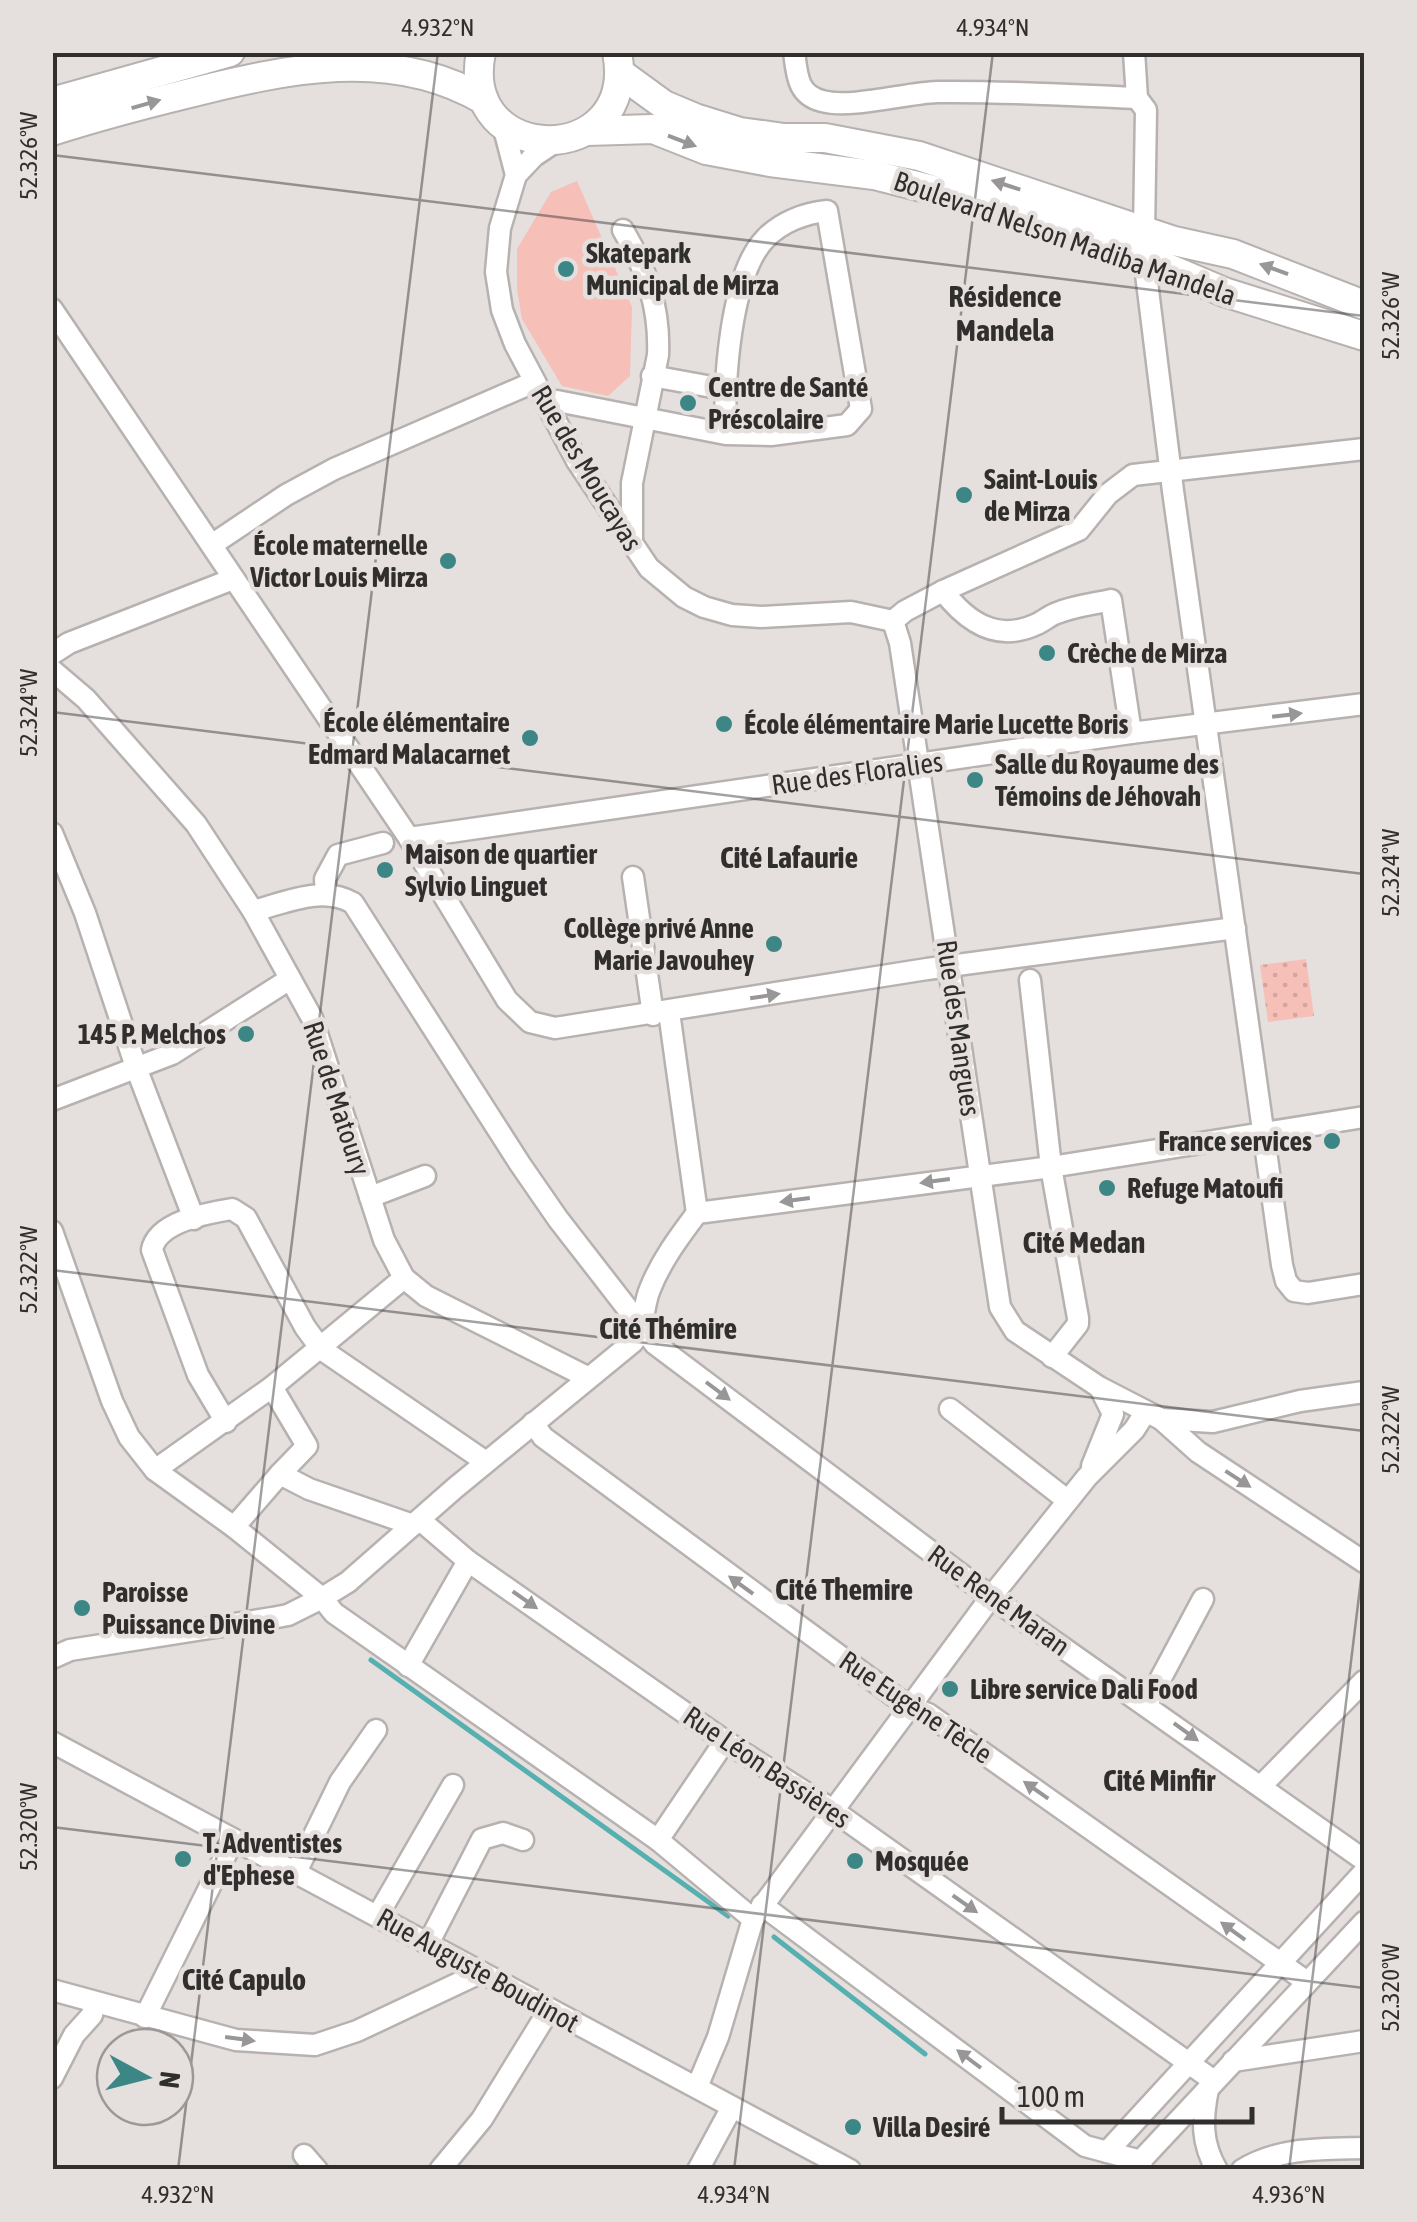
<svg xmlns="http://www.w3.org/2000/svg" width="1417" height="2222" viewBox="0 0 1417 2222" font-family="'Asap Condensed',sans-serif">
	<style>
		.park { fill: url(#park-dots) }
		.pitch { fill: #f6c0b9 }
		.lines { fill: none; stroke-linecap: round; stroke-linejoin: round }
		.stream { stroke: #57b0b0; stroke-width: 5 }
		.minor-casing { stroke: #b7b1b0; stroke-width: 25 }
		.major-casing { stroke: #b7b1b0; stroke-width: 32 }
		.minor { stroke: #fff; stroke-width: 20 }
		.major { stroke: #fff; stroke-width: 28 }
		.oneway { fill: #989696 }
		.ticks { fill: none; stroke: #312e2e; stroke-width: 2.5; stroke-opacity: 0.45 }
		.poi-dot { fill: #3d8686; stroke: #e5dfde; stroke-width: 4 }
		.labels { text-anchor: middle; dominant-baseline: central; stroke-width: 9; stroke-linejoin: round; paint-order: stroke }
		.street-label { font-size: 28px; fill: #312e2e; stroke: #e5dfde }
		.poi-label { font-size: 28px; font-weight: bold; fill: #312e2e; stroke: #e5dfde; text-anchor: start }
		.neighbourhood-label { font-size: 30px; font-weight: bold; fill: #312e2e; stroke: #e5dfde }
		.neatline { fill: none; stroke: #312e2e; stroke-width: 4 }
		.ticks-label { font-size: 25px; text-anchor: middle; fill: #312e2e }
	</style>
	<defs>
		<pattern id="park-dots" width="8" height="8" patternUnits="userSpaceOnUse" patternTransform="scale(2.5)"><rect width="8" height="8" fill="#f6c0b9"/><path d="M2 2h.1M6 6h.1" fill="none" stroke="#d3a59f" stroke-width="1.8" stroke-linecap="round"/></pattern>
	</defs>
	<rect width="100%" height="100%" fill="#e5dfde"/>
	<!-- park -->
	<path class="park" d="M1306 959 1314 1016 1268 1022 1260 965Z"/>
	<!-- pitch -->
	<path class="pitch" d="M577 181 632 307 630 376 608 396 562 386 522 319 517 289V249L551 192Z"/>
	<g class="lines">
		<!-- stream -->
		<g class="stream">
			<path d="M371 1660 728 1916"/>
			<path d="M774 1937 925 2054"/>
		</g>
		<defs>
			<g id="minor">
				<path d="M794 52C797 74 797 95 822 101 852 109 905 93 937 92 1004 91 1071 95 1137 98"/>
				<path d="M1134 52 1137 98 1146 110 1144 232"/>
				<path d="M503 125 516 175 500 228 496 272 502 310 515 344 577 461 649 568 684 597 704 607 732 615 761 617 851 612 893 621"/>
				<path d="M516 175 534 156 555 142"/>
				<path d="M623 230C647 271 660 307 658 355L632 483V541"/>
				<path d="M1144 258 1173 491 1282 1265 1286 1281 1294 1291 1308 1293 1364 1284"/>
				<path d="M52 309 409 838 507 1000 530 1022 555 1028 927 969 1235 928"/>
				<path d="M652 376 723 389"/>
				<path d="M548 404 557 401 726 434 771 435 847 425 861 409 827 211C805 213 781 222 765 239 730 275 723 386 726 434"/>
				<path d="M213 544 286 495 334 469 534 382"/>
				<path d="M943 591C967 622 997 643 1037 624 1044 621 1050 615 1057 613 1074 606 1094 604 1111 600L1131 733"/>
				<path d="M893 621 900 643 1000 1307 1015 1331 1099 1387 1161 1419 1213 1422 1300 1401 1364 1392"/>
				<path d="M893 621 905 611 943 591 1079 530 1108 494 1133 475 1364 449"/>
				<path d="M52 654 69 643 233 579"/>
				<path d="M52 670 86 699 196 824 253 911 312 1018 384 1240 404 1278 426 1296 587 1377"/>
				<path d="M52 833 85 913 137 1070 194 1219"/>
				<path d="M409 838 1131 733 1364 704"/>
				<path d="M633 877 653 1015"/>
				<path d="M326 894 325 879 338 855 383 843"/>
				<path d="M253 911C285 903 322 885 353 903L520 1164 558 1219 655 1344 991 1597 1364 1860"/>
				<path d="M1030 980 1051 1167 1078 1318V1324L1052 1357"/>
				<path d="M669 1012 697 1213"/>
				<path d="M52 1100 172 1054 290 979"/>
				<path d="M370 1197 425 1176"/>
				<path d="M52 1231 112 1401 129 1437 155 1470 234 1527 322 1598 334 1613 658 1840 753 1919"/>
				<path d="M272 1387 307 1446 280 1474"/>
				<path d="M950 1409 1067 1500"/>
				<path d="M1161 1419 1198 1452 1364 1562"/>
				<path d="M226 1422 198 1375 152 1250C157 1222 207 1213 232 1209L246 1218 305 1327 321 1349 486 1462"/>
				<path d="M533 1423 543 1437 909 1707 928 1714 1300 1977 1305 1985"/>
				<path d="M1092 1466 1113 1414 1100 1388"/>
				<path d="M155 1470 272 1387 404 1278"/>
				<path d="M420 1520 468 1561 725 1741 831 1809 1214 2081"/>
				<path d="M234 1527 280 1474 309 1489 413 1525"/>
				<path d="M52 1658 70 1650 272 1618 288 1615 322 1598 348 1582 455 1488 633 1342C646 1325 642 1308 650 1289 661 1261 679 1237 697 1213L1051 1167 1364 1117"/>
				<path d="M408 1666 468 1561"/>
				<path d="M1147 1704 1203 1599"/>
				<path d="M52 1742 850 2170"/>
				<path d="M1261 1786 1364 1681"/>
				<path d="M658 1840 725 1741"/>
				<path d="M297 1870 340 1782 376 1730"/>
				<path d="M762 1905 1085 2146 1141 2161 1142 2170"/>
				<path d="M378 1915 453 1785"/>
				<path d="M428 1944 482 1839 503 1833 523 1840"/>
				<path d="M52 1990 236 2040 315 2045 357 2031 480 1973"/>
				<path d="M145 2017 233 1840"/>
				<path d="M1233 2061 1364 2041"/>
				<path d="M52 2078 74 2035 92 2015 94 2004"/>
				<path d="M697 2087 718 2037 753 1919 991 1597 1087 1477 1134 1430 1145 1413"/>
				<path d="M1208 2089C1202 2119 1201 2143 1217 2170"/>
				<path d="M1107 2152 1364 1872"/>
				<path d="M304 2155 317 2170"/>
				<path d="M1133 2169 1364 1922"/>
				<path d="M440 2170 482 2119 549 2010"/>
				<path d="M698 2170 732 2107"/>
				<path d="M1242 2170C1279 2147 1323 2149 1364 2148"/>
			</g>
			<g id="major">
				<path d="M481 52C457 169 640 170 617 52"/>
				<path d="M620 73 664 105 695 118 740 132 784 138H825L919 156 1174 241 1233 254 1364 305"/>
				<path d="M52 102 230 52"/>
				<path d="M52 131C96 117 141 105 186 94 285 69 391 45 484 100"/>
				<path d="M587 131 653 129 706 150 770 162 874 175 961 197 1144 258 1224 292 1364 336"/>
			</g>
		</defs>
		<!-- minor casing -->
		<use href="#minor" class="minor-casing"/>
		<!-- major casing -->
		<use href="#major" class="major-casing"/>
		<!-- minor -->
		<use href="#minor" class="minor"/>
		<!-- major -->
		<use href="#major" class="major"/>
	</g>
	<!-- one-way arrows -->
	<defs><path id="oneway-solid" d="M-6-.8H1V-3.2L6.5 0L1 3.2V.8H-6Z" transform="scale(2.5)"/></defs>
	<g class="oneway">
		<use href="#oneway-solid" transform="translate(146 104) rotate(-16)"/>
		<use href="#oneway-solid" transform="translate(682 141) rotate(21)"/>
		<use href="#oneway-solid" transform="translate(1006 185) rotate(-162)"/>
		<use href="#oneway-solid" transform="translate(1274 269) rotate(-160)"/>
		<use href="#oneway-solid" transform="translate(1287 715) rotate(-7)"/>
		<use href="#oneway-solid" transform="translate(765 996) rotate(-9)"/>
		<use href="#oneway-solid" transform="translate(935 1181) rotate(172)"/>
		<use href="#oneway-solid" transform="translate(795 1200) rotate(172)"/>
		<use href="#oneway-solid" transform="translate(718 1391) rotate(37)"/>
		<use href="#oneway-solid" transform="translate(1238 1479) rotate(33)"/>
		<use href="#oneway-solid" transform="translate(741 1585) rotate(-144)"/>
		<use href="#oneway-solid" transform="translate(525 1600) rotate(35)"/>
		<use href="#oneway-solid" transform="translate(1186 1732) rotate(36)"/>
		<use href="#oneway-solid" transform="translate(1036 1790) rotate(-145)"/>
		<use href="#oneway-solid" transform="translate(965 1904) rotate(35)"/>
		<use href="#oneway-solid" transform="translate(1233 1931) rotate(-144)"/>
		<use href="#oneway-solid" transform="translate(240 2039) rotate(8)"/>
		<use href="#oneway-solid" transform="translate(969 2059) rotate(-143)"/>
	</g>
	<!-- ticks -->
	<path class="ticks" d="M52 155 1364 316M52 712 1364 874M52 1270 1364 1431M52 1827 1364 1988M178 2170 438 52M734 2170 993 52M1289 2170 1364 1555"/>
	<!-- markers -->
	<g class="poi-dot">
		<circle cx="566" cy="269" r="10"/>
		<circle cx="688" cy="403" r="10"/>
		<circle cx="964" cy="495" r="10"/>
		<circle cx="448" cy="561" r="10"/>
		<circle cx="1047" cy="653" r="10"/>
		<circle cx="724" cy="724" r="10"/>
		<circle cx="530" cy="738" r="10"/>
		<circle cx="975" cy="780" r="10"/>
		<circle cx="385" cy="870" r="10"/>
		<circle cx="774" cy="944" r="10"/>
		<circle cx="246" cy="1034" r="10"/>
		<circle cx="1332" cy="1141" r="10"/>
		<circle cx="1107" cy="1188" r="10"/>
		<circle cx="82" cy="1608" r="10"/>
		<circle cx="950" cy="1689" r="10"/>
		<circle cx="183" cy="1859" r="10"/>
		<circle cx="855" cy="1861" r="10"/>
		<circle cx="853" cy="2127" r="10"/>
	</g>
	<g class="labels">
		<!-- street labels -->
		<g class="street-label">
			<text transform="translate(1065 238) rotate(19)">Boulevard Nelson Madiba Mandela</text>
			<text transform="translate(587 468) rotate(59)">Rue des Moucayas</text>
			<text transform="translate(857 773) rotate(-8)">Rue des Floralies</text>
			<text transform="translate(959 1028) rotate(82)">Rue des Mangues</text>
			<text transform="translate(337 1098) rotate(72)">Rue de Matoury</text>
			<text transform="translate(999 1600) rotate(36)">Rue René Maran</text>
			<text transform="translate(916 1707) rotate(34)">Rue Eugène Tècle</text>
			<text transform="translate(767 1767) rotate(34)">Rue Léon Bassières</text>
			<text transform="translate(478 1970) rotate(29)">Rue Auguste Boudinot</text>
		</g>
		<!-- poi labels -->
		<g class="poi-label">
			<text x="586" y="253">Skatepark<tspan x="586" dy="32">Municipal de Mirza</tspan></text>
			<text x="708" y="387">Centre de Santé<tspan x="708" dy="32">Préscolaire</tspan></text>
			<text x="984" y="479">Saint-Louis<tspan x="984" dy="32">de Mirza</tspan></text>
			<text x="428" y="545" text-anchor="end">École maternelle<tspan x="428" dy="32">Victor Louis Mirza</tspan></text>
			<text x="1067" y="653">Crèche de Mirza</text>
			<text x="510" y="722" text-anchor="end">École élémentaire<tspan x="510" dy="32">Edmard Malacarnet</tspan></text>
			<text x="744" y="724">École élémentaire Marie Lucette Boris</text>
			<text x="995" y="764">Salle du Royaume des<tspan x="995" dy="32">Témoins de Jéhovah</tspan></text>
			<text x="405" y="854">Maison de quartier<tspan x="405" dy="32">Sylvio Linguet</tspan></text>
			<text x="754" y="928" text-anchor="end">Collège privé Anne<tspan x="754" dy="32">Marie Javouhey</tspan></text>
			<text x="226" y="1034" text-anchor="end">145 P. Melchos</text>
			<text x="1312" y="1141" text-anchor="end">France services</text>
			<text x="1127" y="1188">Refuge Matoufi</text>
			<text x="102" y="1592">Paroisse<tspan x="102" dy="32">Puissance Divine</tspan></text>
			<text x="970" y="1689">Libre service Dali Food</text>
			<text x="203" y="1843">T. Adventistes<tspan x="203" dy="32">d'Ephese</tspan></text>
			<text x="875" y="1861">Mosquée</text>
			<text x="873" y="2127">Villa Desiré</text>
		</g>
		<!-- neighbourhood labels -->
		<g class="neighbourhood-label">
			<text x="1005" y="296">Résidence<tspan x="1005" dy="34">Mandela</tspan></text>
			<text x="789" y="857">Cité Lafaurie</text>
			<text x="1084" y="1242">Cité Medan</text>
			<text x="668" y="1328">Cité Thémire</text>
			<text x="844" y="1589">Cité Themire</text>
			<text x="1159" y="1780">Cité Minfir</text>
			<text x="244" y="1979">Cité Capulo</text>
		</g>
	</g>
	<!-- border -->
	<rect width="1417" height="2222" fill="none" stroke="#e5dfde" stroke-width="110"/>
	<!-- north arrow -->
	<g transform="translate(145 2077) rotate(97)"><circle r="48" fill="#e5dfde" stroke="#9d9898" stroke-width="2.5"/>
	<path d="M0-8L18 38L0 25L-18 38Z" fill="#3d8686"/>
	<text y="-15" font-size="28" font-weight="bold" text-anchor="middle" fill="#312e2e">N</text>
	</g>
	<!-- scale -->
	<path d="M1002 2107v15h250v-15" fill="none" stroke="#312e2e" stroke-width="5"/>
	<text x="1017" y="2107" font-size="30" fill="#312e2e" stroke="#e5dfde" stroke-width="8" paint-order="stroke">100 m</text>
	<rect x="55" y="55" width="1307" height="2112" class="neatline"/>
	<g class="ticks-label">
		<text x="438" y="36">4.932°N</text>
		<text x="993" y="36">4.934°N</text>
		<text transform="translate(28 156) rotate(-90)" y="9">52.326°W</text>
		<text transform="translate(1390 316) rotate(-90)" y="9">52.326°W</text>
		<text transform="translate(28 713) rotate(-90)" y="9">52.324°W</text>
		<text transform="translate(1390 873) rotate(-90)" y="9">52.324°W</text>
		<text transform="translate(28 1270) rotate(-90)" y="9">52.322°W</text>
		<text transform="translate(1390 1430) rotate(-90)" y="9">52.322°W</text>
		<text transform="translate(28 1827) rotate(-90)" y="9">52.320°W</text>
		<text transform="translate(1390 1988) rotate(-90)" y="9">52.320°W</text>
		<text x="178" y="2203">4.932°N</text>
		<text x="734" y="2203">4.934°N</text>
		<text x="1289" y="2203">4.936°N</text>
	</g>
</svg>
